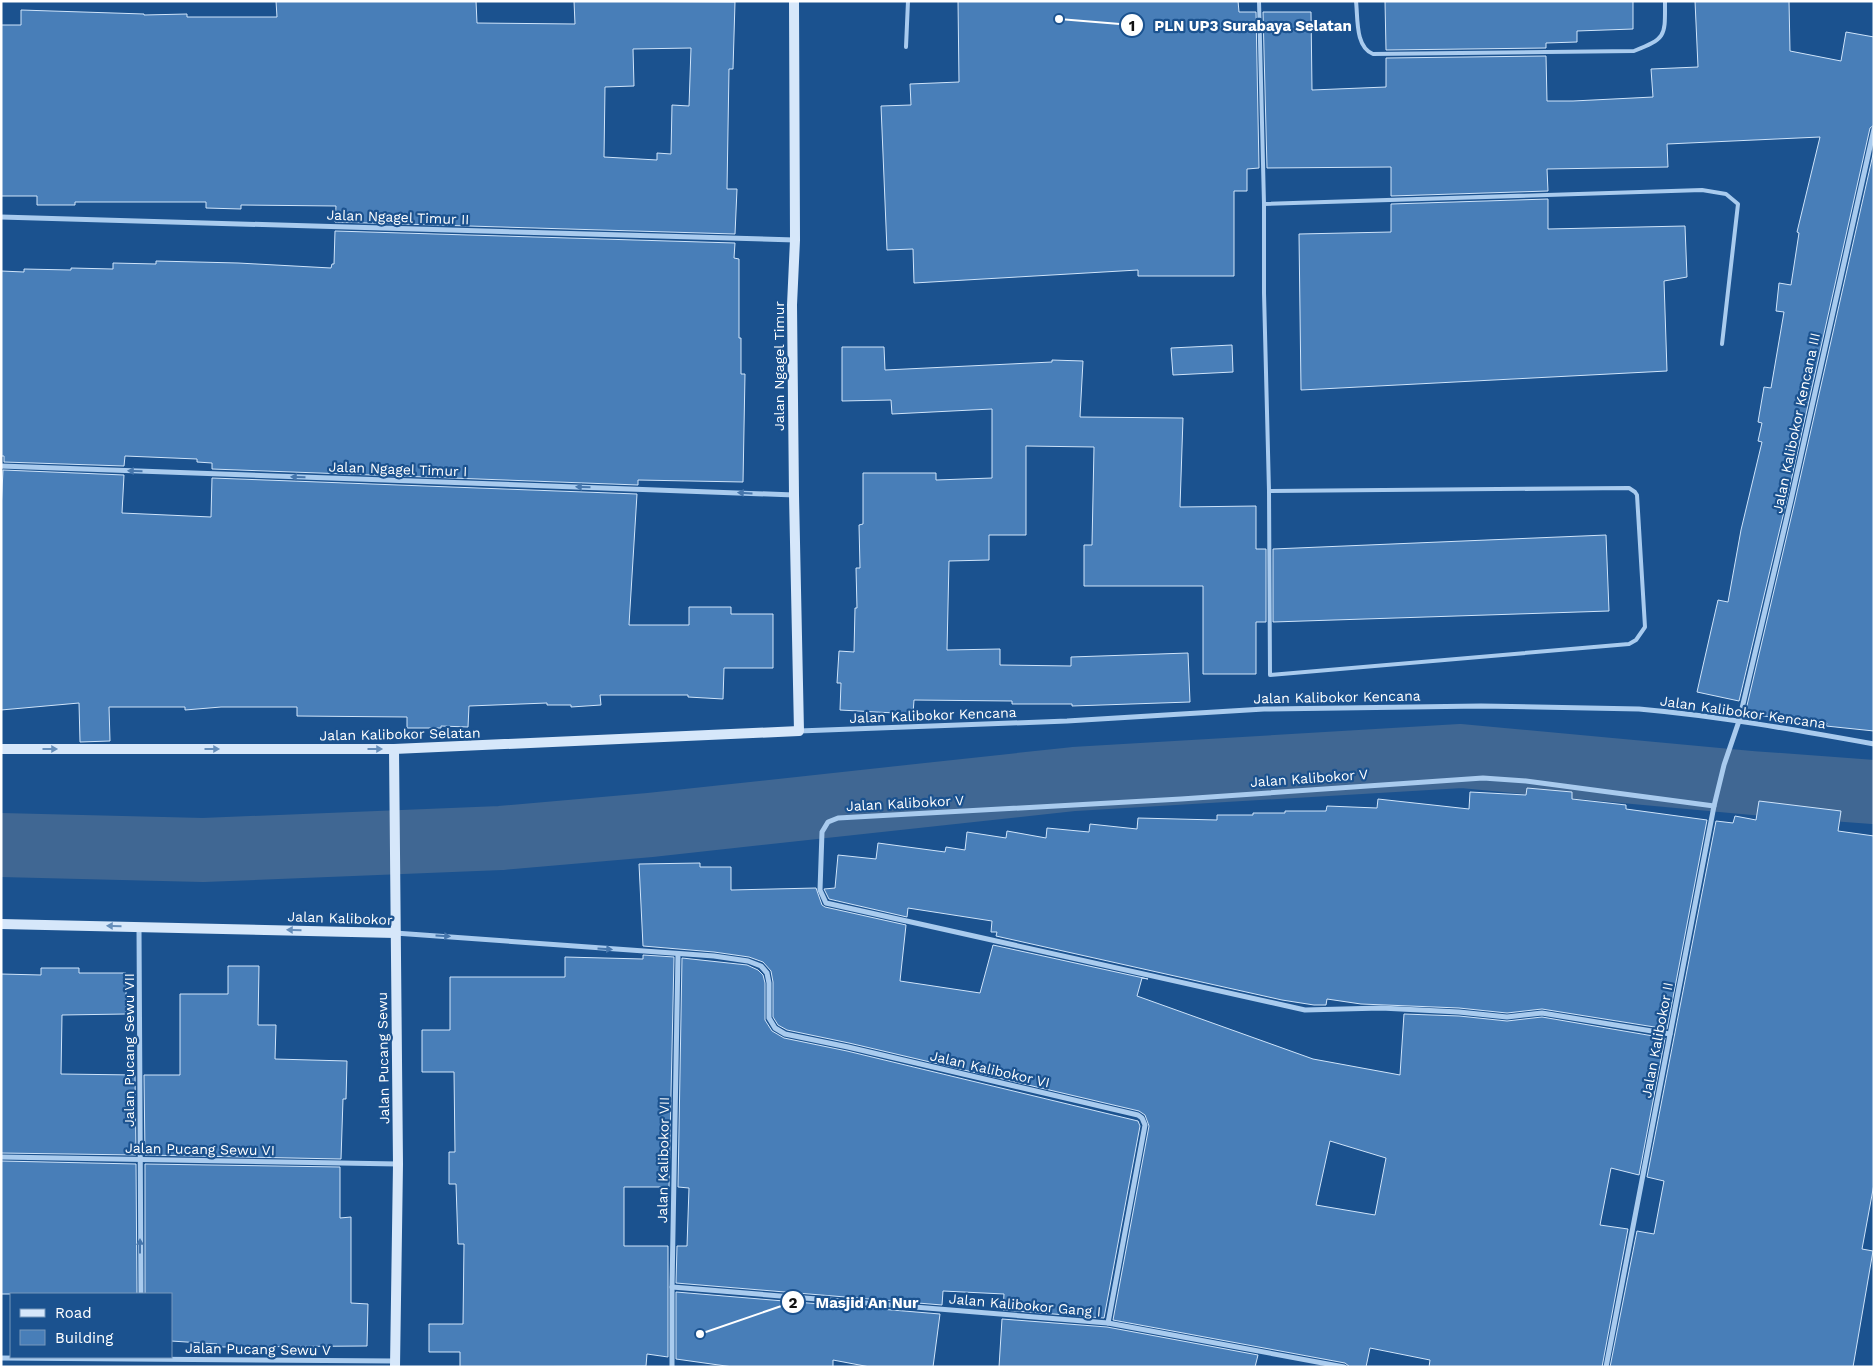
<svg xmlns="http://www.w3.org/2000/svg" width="1875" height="1368" viewBox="0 0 1875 1368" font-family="'Work Sans',sans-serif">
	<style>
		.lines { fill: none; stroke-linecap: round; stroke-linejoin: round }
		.river { stroke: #406793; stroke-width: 64 }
		.building { fill: #487eb8; stroke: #cfe4fa; fill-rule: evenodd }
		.lane { stroke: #a9cbee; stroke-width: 4 }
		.street { stroke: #a9cbee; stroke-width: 5 }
		.secondary { stroke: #d6e7fa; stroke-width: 10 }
		.oneway { fill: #4676ac }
		.oneway2 { fill: #668eba }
		.labels { text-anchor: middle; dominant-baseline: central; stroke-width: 4.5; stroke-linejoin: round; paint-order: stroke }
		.street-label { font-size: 14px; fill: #fff; stroke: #1b528f }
		.leader { fill: none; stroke: #fff; stroke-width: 2 }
		.callout-dot { fill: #fff; stroke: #1b528f; stroke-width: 2 }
		.mark-label { font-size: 15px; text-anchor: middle; font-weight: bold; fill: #111 }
		.callout-label { font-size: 15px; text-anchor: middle; font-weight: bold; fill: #fff; stroke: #1b528f; stroke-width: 4.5; stroke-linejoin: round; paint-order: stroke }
	</style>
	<rect width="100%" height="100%" fill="#1b528f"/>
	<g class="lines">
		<!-- river -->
		<path class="river" d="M1 845 203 850 501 838 650 825 1074 779 1461 756 1752 783 1874 792"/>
	</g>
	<!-- building -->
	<g class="building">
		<path d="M276 1H476L477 23 575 24 574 1 735 2 733 69H729L727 189H737L735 234 335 222 336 206 241 205V209L206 208V202H75V205H37V196H1V25H21V10L144 14V15L187 14V17H277ZM691 48 689 106 672 105 671 154 657 153V160L604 157 605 87 634 86 633 49Z"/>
		<path d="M958 1H1238L1239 12H1256L1259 168 1247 169V191H1234V276H1138V270L914 283 913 249 887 250 881 106 911 105 910 84 959 82Z"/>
		<path d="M1385 1H1633V29L1577 31V42L1546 43V48L1386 50Z"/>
		<path d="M1695 1H1789L1790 51 1841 61 1846 32 1874 37V125L1870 128 1787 499 1739 701 1697 692 1718 600 1728 602 1741 530 1762 442 1758 441 1762 423 1758 422 1764 387 1771 388 1784 312 1776 311 1779 283 1791 285 1799 233 1797 232 1820 137 1667 144 1668 167 1547 169 1548 191 1391 196V167L1267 168 1263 12H1311L1312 90 1386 87V58L1546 56 1547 101H1573L1653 97 1651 69 1698 67Z"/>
		<path d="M1874 150V731L1826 726 1827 723 1745 714 1795 501Z"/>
		<path d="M1548 199V229L1685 226 1687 277 1664 281 1667 371 1301 390 1299 234 1391 232V204Z"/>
		<path d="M335 231 735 243 734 258 739 259V338H741V374H745L743 482 638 480V485L212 469V463L197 462V459L125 456 124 466 4 462V456H1V271L24 272V269L71 270V268L113 269V263L156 264V261L238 263 331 268 332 264H334Z"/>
		<path d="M1232 345 1233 372 1173 375 1171 348Z"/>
		<path d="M842 347H884L885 370 1052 362V360L1083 361 1080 417 1183 418 1180 507 1256 506V549H1266V622H1256V674H1203V586H1084V545H1092L1094 447 1026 446V535H989V560L949 561 947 650 1000 649V665L1071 666V657L1188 653 1190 702 1072 706V704H1012V701L914 700 913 714 840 710 841 683H837L839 651 854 652 855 608H857L856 568H860L859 525 863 524V473H936V480L992 478V409L892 414 891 400 842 401Z"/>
		<path d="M3 470 124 475 122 513 211 517 212 478 637 494 629 625H689V607H731V614H773V668H724L723 699 688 697V695H600L601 705 571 707V705H547V703L469 706 468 727 441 726V728H407V717L297 716V707H221L185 710V707H109L110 741 80 742 79 703 1 710V511Z"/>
		<path d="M1606 535 1609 611 1273 622V549Z"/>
		<path d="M1527 788 1572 792V799L1626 805V809L1707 820 1667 1029 1542 1009 1507 1013 1459 1008 1361 1004 1327 999 1326 1005H1314L1282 1000 996 936 997 932H991L992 921 908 908 907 917 829 899 824 889 835 888 838 855 876 859 878 843 945 852 946 847 965 850 967 832 1006 838 1007 831 1046 838 1047 828 1089 832 1090 824 1137 829 1138 818 1217 820V815H1253V813H1285V811H1326L1327 806 1377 808 1378 799 1469 809 1470 792 1526 795Z"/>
		<path d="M1759 801 1841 811 1838 831 1874 836V1184L1862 1249 1873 1251 1853 1367H1610L1637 1231 1654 1234 1664 1181 1647 1177 1716 821 1733 823 1735 816 1756 820Z"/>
		<path d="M700 863V867H731V890L816 888 822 905 825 907 906 925 900 981 980 993 993 945 1148 979 1142 978 1137 996 1313 1059 1400 1075 1404 1014 1459 1016 1507 1021 1542 1017 1665 1038 1639 1175 1611 1168 1600 1225 1628 1229 1602 1367H1429L1430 1360 1370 1348 1366 1367H1350L1345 1363 1113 1320 1149 1126 1145 1115 1139 1111 849 1043 787 1030 778 1025 773 1017V982L771 971 763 962 749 957 714 952 643 946 639 864ZM1330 1141 1386 1158 1375 1215 1316 1205Z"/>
		<path d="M643 955 674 957 669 1187H624V1246H668V1357L647 1354 646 1366 460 1367V1352H429V1324H463L464 1244H458L456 1184H449V1152H455L454 1072H422V1030H450V977H565V957L643 959Z"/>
		<path d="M682 958 747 965 758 970 763 975 765 983V1020L772 1031 784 1038 847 1051 1138 1121 1140 1126 1104 1318 1003 1310 1004 1294 943 1291 942 1305 676 1283 677 1246H687L689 1188 678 1187Z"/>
		<path d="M228 966H259L258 1025H276L275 1059 347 1061 346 1099H343L341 1159 145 1155 144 1075H180V994H228Z"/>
		<path d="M41 968H79V973H126V1014L62 1015 61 1074 135 1075 136 1155 1 1153V974L41 975Z"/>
		<path d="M1 1161 136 1164 137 1294H1Z"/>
		<path d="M145 1164 340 1167V1218L351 1217V1303L368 1304 367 1346 217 1347V1344L171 1341V1294H145Z"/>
		<path d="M676 1292 940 1314 933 1367H870L833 1360V1367H733L676 1359Z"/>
		<path d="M1002 1319 1107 1327 1258 1355 1255 1367H999Z"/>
	</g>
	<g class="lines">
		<!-- lane -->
		<g class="lane">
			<path d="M1259 1 1264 204V293L1269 491 1270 675 1629 644 1636 640 1645 627 1637 495 1635 492 1629 488 1269 491"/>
			<path d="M1356 1C1358 18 1355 47 1373 54L1634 51C1667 38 1665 36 1665 1"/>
			<path d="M906 47 908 1"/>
			<path d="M1264 204 1702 190 1726 194 1738 204 1722 344"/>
		</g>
		<!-- street -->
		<g class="street">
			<path d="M1 217 795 240"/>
			<path d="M1 466 794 495"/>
			<path d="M799 731 1067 721 1264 709 1481 706 1639 709C1718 716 1796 730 1874 744"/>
			<path d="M139 927 141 1294"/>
			<path d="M395 933 714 956 748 961 761 966 767 973 769 983V1018L775 1028 785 1034 848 1047 1138 1115 1142 1118 1145 1125 1108 1323"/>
			<path d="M1670 1034 1542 1013 1507 1017 1459 1012 1381 1008 1305 1010 826 903 820 890 822 832 828 822 838 818 1181 799 1483 778 1526 781 1714 806"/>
			<path d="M1 1157 398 1164"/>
			<path d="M672 1287 1108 1323 1344 1367"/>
			<path d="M1 1358 395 1361"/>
			<path d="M672 1367V1287L678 954"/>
			<path d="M1606 1367 1714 806 1724 765 1739 721 1791 500 1874 129"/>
		</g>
		<!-- secondary -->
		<g class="secondary">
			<path d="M1 749H394L799 731 794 495 792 305 795 240 794 1"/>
			<path d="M394 749 398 1164 395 1367"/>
			<path d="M1 924 395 933"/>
		</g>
	</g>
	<!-- one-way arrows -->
	<defs><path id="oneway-solid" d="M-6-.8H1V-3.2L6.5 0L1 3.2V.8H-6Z" transform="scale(1.25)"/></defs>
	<g class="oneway">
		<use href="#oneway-solid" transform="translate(135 471) rotate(-178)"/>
		<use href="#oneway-solid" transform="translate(298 477) rotate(-178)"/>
		<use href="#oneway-solid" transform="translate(583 487) rotate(-178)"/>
		<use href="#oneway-solid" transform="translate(745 493) rotate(-177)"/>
		<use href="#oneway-solid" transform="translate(443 936) rotate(4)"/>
		<use href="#oneway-solid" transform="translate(605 949) rotate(4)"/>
		<use href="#oneway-solid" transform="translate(140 1246) rotate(-90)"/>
	</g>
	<g class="oneway2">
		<use href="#oneway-solid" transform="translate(50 749)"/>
		<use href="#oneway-solid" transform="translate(212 749)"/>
		<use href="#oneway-solid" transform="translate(375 749)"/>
		<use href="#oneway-solid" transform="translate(114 926) rotate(-179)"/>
		<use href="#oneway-solid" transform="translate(294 930) rotate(-179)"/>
	</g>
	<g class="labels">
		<!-- street labels -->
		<g class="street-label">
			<text transform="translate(398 217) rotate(2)">Jalan Ngagel Timur II</text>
			<text transform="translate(779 366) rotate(-90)">Jalan Ngagel Timur</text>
			<text transform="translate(1796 423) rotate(-78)">Jalan Kalibokor Kencana III</text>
			<text transform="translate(398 469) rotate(2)">Jalan Ngagel Timur I</text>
			<text transform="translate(1337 697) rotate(-1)">Jalan Kalibokor Kencana</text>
			<text transform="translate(1743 712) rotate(8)">Jalan Kalibokor Kencana</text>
			<text transform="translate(933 715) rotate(-2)">Jalan Kalibokor Kencana</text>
			<text transform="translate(400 734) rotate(-1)">Jalan Kalibokor Selatan</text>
			<text transform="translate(1309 778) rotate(-4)">Jalan Kalibokor V</text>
			<text transform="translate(905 803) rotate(-3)">Jalan Kalibokor V</text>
			<text transform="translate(340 918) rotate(2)">Jalan Kalibokor</text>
			<text transform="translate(1657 1040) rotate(-79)">Jalan Kalibokor II</text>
			<text transform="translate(129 1050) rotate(-90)">Jalan Pucang Sewu VII</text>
			<text transform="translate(383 1058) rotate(-91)">Jalan Pucang Sewu</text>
			<text transform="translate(990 1069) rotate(13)">Jalan Kalibokor VI</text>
			<text transform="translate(200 1149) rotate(1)">Jalan Pucang Sewu VI</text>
			<text transform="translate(663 1160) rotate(-89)">Jalan Kalibokor VII</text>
			<text transform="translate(1025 1305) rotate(5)">Jalan Kalibokor Gang I</text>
			<text transform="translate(258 1349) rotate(1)">Jalan Pucang Sewu V</text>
		</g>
	</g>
	<!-- callouts -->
	<path class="leader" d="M1059 19L1132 25M700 1334L793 1302"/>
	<g class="callout-dot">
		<circle cx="1059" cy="19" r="5"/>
		<circle cx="700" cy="1334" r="5"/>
		<circle cx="1132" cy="25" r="12"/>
		<circle cx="793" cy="1302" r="12"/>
	</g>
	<g class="mark-label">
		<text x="1132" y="31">1</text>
		<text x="793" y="1308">2</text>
	</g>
	<g class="callout-label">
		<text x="1253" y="31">PLN UP3 Surabaya Selatan</text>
		<text x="867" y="1308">Masjid An Nur</text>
	</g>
	<!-- border -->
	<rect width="1875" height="1368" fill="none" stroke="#ffffff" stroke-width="5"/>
	<!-- legend -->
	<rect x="10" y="1293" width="162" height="65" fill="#1b528f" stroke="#7697bc"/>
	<rect x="20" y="1309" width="25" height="8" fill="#d6e7fa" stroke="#7697bc"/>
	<text x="55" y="1318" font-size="15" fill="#ffffff">Road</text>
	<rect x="20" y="1330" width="25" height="15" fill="#487eb8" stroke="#7697bc"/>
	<text x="55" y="1343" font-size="15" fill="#ffffff">Building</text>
</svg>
